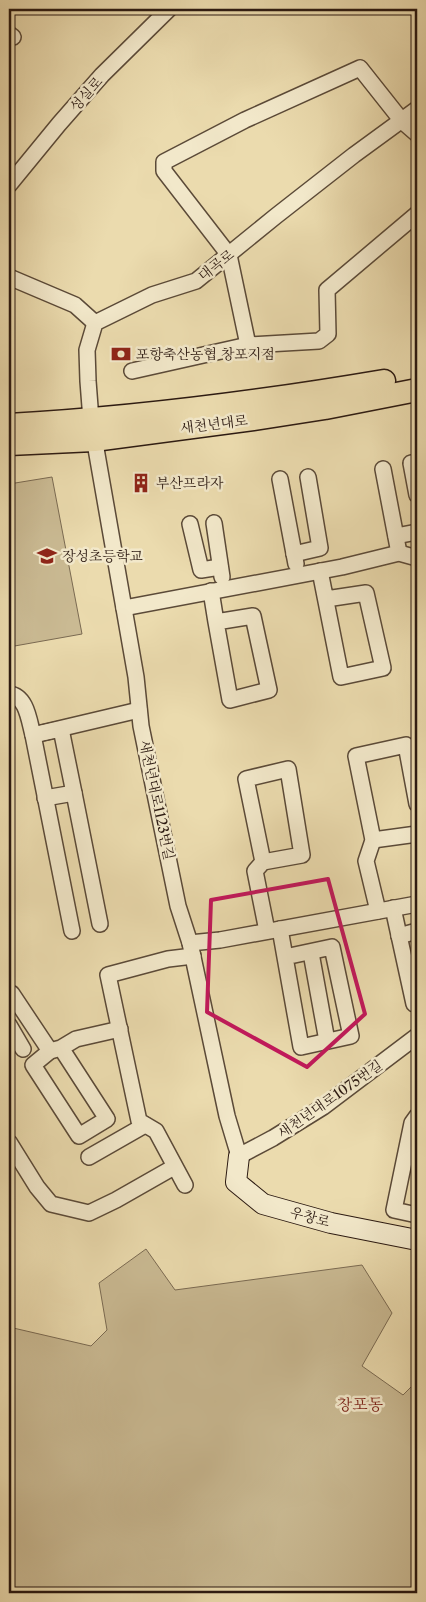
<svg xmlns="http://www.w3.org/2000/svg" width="426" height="1602" viewBox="0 0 426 1602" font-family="'Libre Caslon Text','Noto Serif KR',serif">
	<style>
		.green { fill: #caba93; stroke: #7a6a52 }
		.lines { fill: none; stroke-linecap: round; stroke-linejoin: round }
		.minor-casing { stroke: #5b4a38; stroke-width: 18 }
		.secondary-casing { stroke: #2b1911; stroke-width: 22 }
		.primary-casing { stroke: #2b1911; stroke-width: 25 }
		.minor { stroke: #f2e8ca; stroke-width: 15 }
		.secondary { stroke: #f2e8ca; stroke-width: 20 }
		.primary { stroke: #ebdbae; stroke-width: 22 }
		.marked { fill: none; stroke: #c2185b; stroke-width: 4; stroke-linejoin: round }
		.labels { text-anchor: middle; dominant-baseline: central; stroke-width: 5; stroke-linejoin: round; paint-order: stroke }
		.street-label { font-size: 14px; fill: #2b1911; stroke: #f2e8ca }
		.poi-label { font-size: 14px; fill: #2b1911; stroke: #f2e8ca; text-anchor: start }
		.quarter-label { font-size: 16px; fill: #7a1f14; stroke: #f2e8ca }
	</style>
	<rect width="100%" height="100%" fill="#ebdbae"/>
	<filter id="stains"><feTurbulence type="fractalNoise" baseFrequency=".004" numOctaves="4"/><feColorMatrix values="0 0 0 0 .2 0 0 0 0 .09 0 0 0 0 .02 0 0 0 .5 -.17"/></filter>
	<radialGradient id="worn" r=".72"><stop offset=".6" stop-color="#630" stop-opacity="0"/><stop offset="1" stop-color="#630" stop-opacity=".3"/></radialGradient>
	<!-- green -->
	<g class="green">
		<path d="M52 477 82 634 9 647V484Z"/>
		<path d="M146 1249 175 1290 362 1265 392 1313 362 1366 403 1395 417 1381V1593H9V1327L91 1346 107 1330 99 1283Z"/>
	</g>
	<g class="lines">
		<defs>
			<g id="minor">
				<path d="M9 34 13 37"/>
				<path d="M417 109 354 155 276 216 196 281 152 295 95 323 87 350 88 381 91 420 136 677 141 726 178 906 190 943 227 1116 239 1156 273 1138 323 1107 417 1036"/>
				<path d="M9 185 59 124 102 75 169 9"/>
				<path d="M9 277 75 305 95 323"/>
				<path d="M248 345 229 255 164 171V162L245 120 360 68 402 121 417 134"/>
				<path d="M132 371 248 345 319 341 328 334 327 290 417 214"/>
				<path d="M411 463 417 495"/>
				<path d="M383 469 399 553"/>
				<path d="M280 479 296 564"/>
				<path d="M214 523 222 577"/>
				<path d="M190 524 201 570 220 567"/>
				<path d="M396 536 417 532"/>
				<path d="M294 554 320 548 308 477"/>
				<path d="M320 571 341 677 383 668 366 593 326 599"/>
				<path d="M211 591 216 622 253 616 269 690 230 700 216 622"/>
				<path d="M124 608 342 567 399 553 417 558"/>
				<path d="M9 694C27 696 29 721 33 735L139 710"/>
				<path d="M45 798 74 793 100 924"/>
				<path d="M373 840 417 834"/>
				<path d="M263 862 246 779 288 769 302 855 263 862 255 871 267 931"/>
				<path d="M393 908 414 1004"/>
				<path d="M378 911 366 861 373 840 356 756 406 745 417 804"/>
				<path d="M280 929 301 1047 351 1036 332 947 285 957"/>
				<path d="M72 931 33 735 61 729 74 793"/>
				<path d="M399 936 417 931"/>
				<path d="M190 943 220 940 417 904"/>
				<path d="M311 953 327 1041"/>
				<path d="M9 995 12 994 50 1051"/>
				<path d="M9 1025 23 1049"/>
				<path d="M61 1048 50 1051 33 1065 79 1136 107 1119 61 1048 76 1039 120 1029"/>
				<path d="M9 1142 37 1187 51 1204 89 1213 116 1200 174 1167"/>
				<path d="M89 1157 145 1125"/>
				<path d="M185 1185 156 1131 139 1121 108 975 168 959 193 956"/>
				<path d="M417 1215 394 1210 412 1123 417 1116"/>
			</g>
			<path id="secondary" d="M239 1156 236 1182 263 1204 331 1223 417 1240"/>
			<g id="primary">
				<path d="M9 425C134 418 260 402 384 381"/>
				<path d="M9 444 94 440 253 419 325 408 417 390"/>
			</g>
		</defs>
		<!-- minor casing -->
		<use href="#minor" class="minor-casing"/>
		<!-- secondary casing -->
		<use href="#secondary" class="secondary-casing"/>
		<!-- primary casing -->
		<use href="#primary" class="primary-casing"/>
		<!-- minor -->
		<use href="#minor" class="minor"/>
		<!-- secondary -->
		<use href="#secondary" class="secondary"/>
		<!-- primary -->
		<use href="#primary" class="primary"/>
	</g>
	<!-- marked area -->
	<path class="marked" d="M328 879 365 1014 307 1067 207 1012 211 900Z"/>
	<!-- icons -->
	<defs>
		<symbol id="bank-bare" viewBox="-9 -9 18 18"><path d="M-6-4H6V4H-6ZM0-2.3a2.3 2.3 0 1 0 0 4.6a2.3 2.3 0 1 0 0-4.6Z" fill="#8f2418" stroke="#f2e8ca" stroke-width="2.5" paint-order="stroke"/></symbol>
		<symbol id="building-bare" viewBox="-9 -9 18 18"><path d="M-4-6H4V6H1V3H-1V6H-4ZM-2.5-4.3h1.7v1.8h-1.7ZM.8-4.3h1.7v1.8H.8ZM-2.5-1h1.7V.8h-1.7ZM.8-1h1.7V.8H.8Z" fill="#8f2418" stroke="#f2e8ca" stroke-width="2.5" paint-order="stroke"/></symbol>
		<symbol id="school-bare" viewBox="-9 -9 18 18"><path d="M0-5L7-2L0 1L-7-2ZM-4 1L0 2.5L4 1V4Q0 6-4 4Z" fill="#8f2418" stroke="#f2e8ca" stroke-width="2.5" paint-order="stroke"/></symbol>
	</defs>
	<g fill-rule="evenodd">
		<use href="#bank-bare" x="107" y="340" width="28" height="28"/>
		<use href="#building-bare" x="127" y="469" width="28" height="28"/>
		<use href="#school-bare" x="33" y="542" width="28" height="28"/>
	</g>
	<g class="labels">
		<!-- street labels -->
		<g class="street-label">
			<text transform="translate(86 94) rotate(-48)">성실로</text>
			<text transform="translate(216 265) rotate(-38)">대곡로</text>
			<text transform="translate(214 424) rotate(-7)">새천년대로</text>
			<text transform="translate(157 800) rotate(78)">새천년대로1123번길</text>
			<text transform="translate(330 1099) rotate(-35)">새천년대로1075번길</text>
			<text transform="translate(310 1217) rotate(15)">우창로</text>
		</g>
		<!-- poi labels -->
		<g class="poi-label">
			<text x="136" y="354">포항축산농협 창포지점</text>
			<text x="156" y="483">부산프라자</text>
			<text x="62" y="556">장성초등학교</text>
		</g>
		<!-- quarter labels -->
		<g class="quarter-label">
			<text x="360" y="1404">창포동</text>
		</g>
	</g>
	<!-- margin -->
	<rect width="426" height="1602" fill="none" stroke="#ebdbae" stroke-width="30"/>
	<rect x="10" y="10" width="406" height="1582" fill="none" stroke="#2b1911" stroke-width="2.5"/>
	<rect x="15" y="15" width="396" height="1572" fill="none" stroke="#2b1911"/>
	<rect width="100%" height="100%" filter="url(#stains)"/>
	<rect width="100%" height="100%" fill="url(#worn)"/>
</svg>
